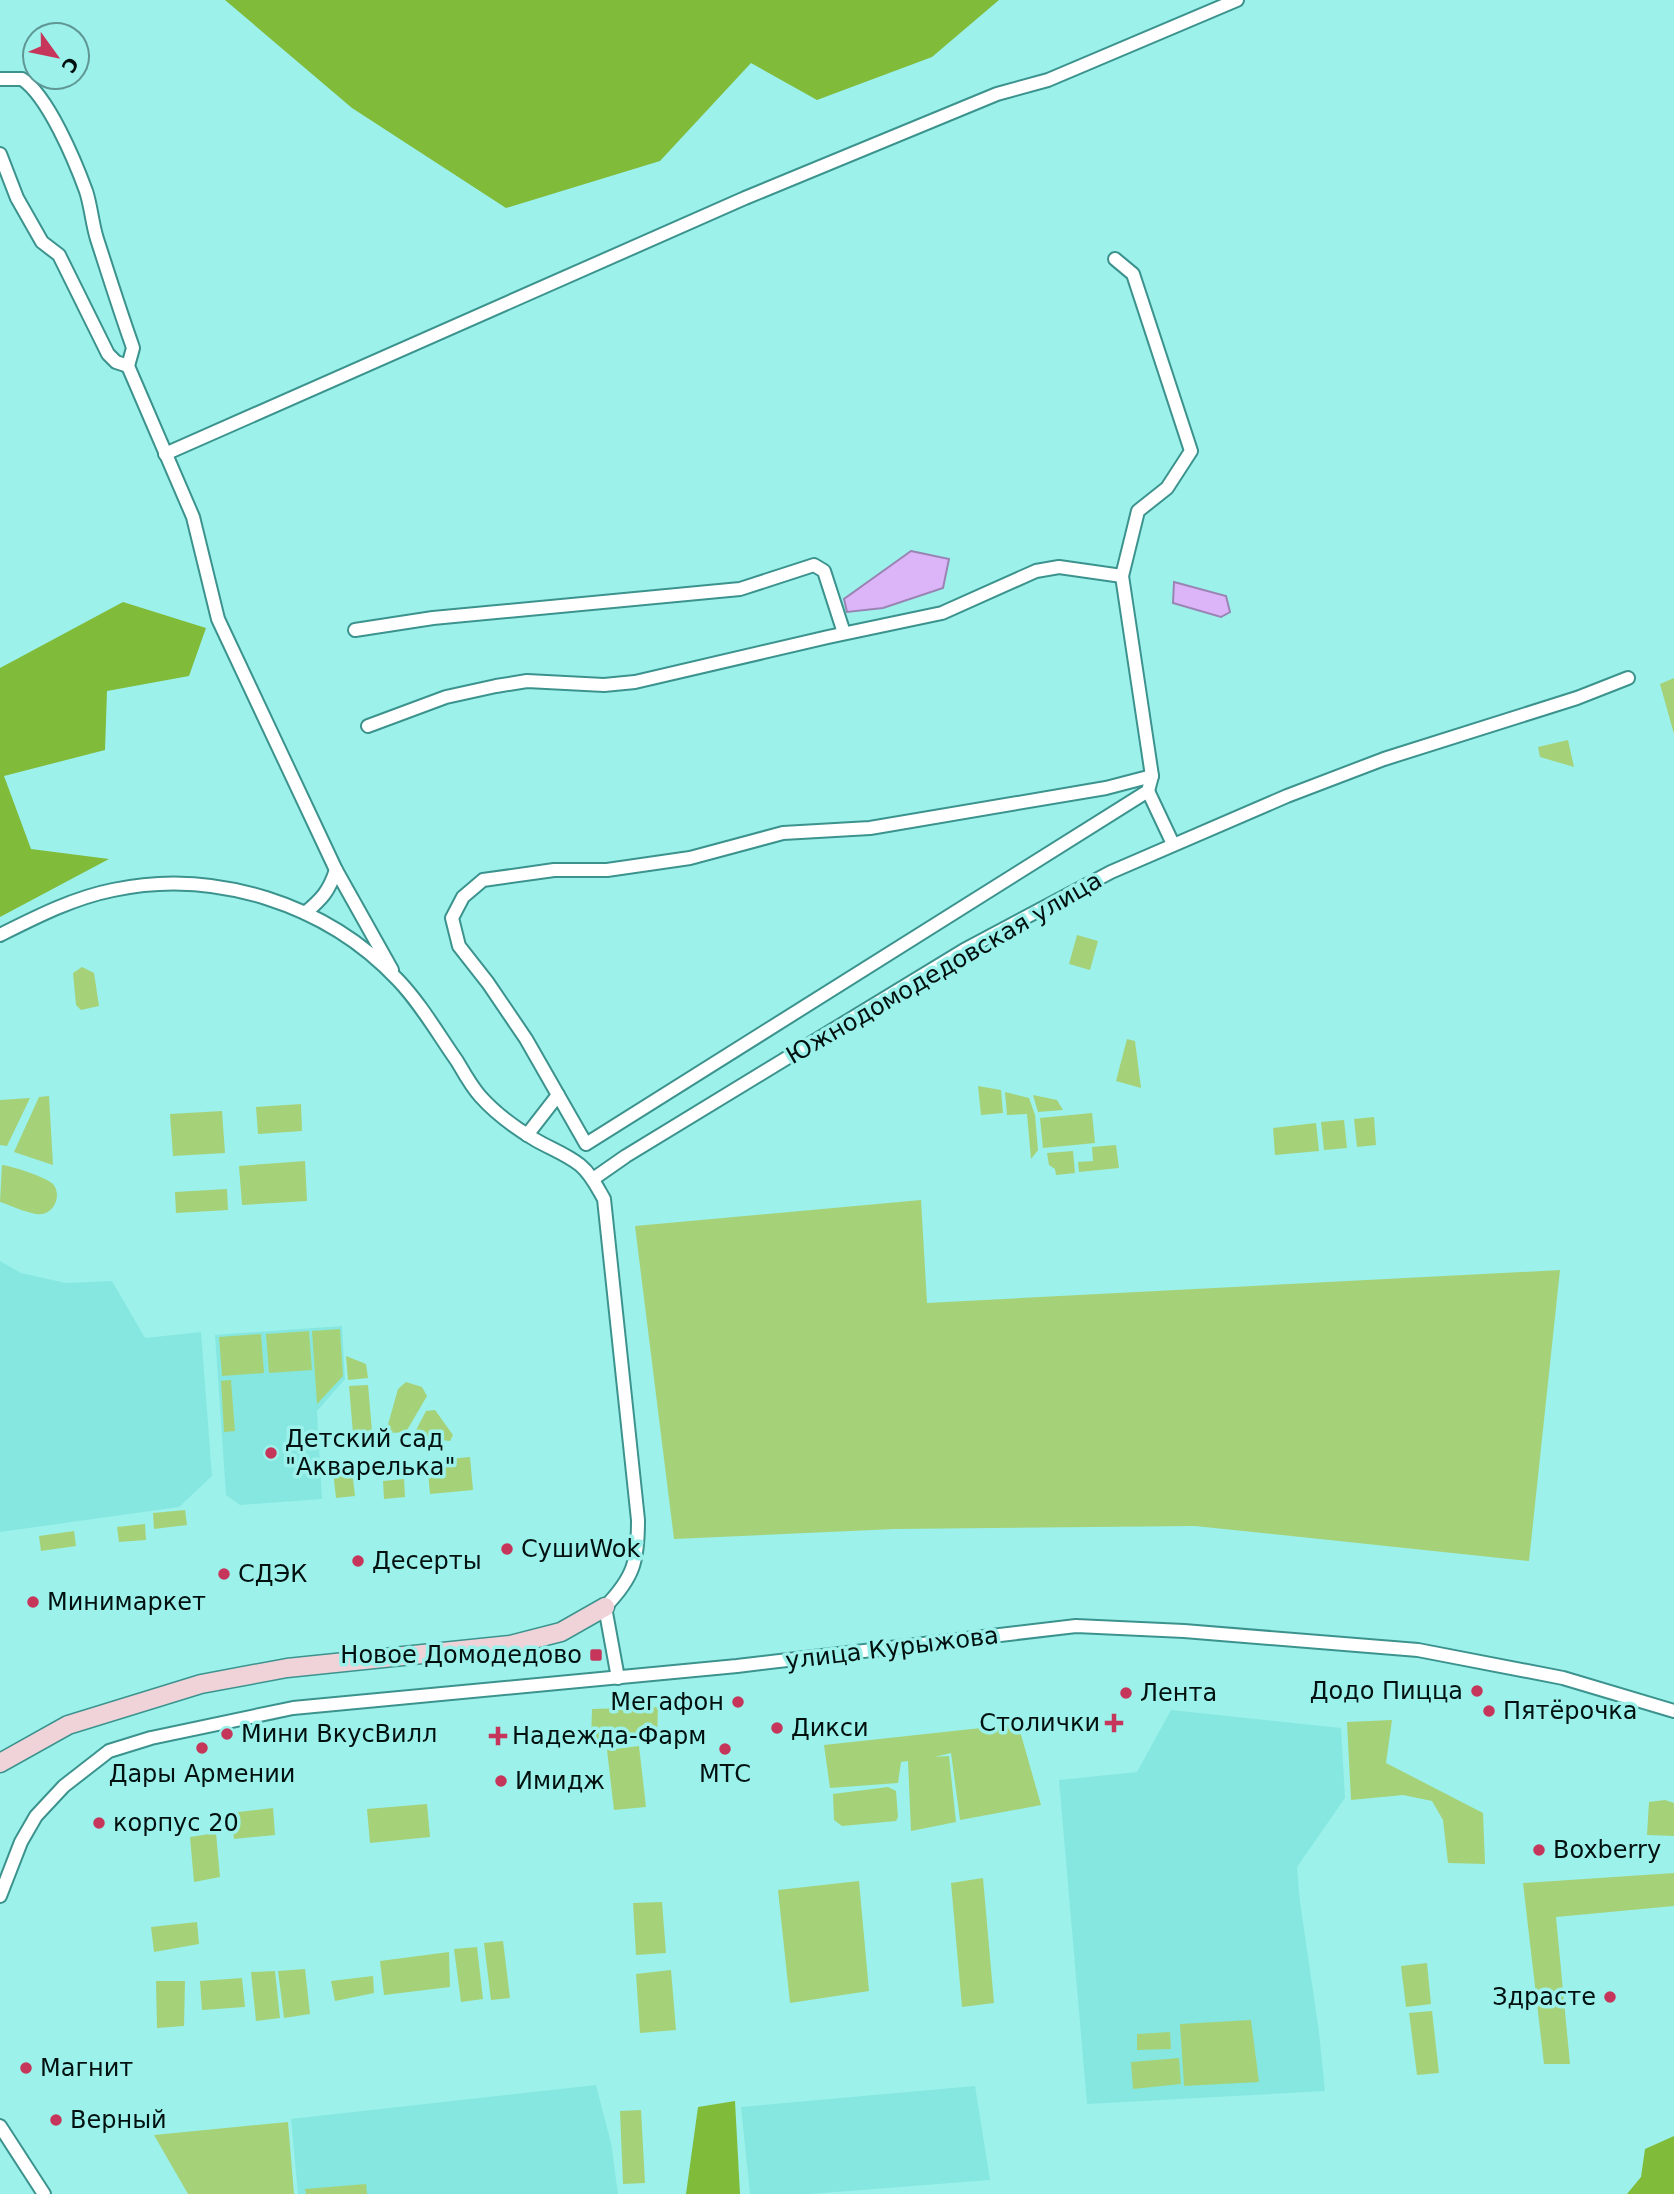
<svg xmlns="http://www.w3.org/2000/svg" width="1674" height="2194" viewBox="0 0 1674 2194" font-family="'DejaVu Sans',sans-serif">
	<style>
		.built { fill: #86e7e1 }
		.green { fill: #a5d278 }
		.forest { fill: #81bb3a }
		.water { fill: #dcb5f9; stroke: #9a84b3; stroke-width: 2 }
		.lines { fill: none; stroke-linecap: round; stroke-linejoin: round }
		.street-casing { stroke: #3c938e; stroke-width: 16 }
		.secondary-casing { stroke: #3c938e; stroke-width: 21 }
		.street { stroke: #fff; stroke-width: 12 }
		.secondary { stroke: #efd3d8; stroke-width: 18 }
		.poi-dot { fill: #c5365a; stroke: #9cf1eb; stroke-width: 2.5 }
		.labels { text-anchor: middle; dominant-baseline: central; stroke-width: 7; stroke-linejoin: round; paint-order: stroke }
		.street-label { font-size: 24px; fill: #001110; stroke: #9cf1eb }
		.poi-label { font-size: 24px; fill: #001110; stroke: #9cf1eb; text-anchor: start }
	</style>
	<rect width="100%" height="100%" fill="#9cf1eb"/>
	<!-- built -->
	<g class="built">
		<path d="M0 1261 21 1273 66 1283 112 1281 145 1338 201 1332 212 1476 179 1507 0 1532Z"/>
		<path d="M342 1326 345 1379 317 1411 322 1499 240 1505 226 1495 215 1335Z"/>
		<path d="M1171 1710 1341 1728 1345 1798 1297 1867 1300 1902 1319 2032 1325 2091 1087 2104 1059 1780 1137 1772Z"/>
		<path d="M596 2085 611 2143 618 2194H298L291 2119Z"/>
		<path d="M975 2086 990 2180 810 2194H750L741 2107Z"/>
	</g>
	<!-- green -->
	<g class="green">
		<path d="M1674 678V734L1660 684Z"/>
		<path d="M1568 740 1574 767 1540 757 1538 747Z"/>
		<path d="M1077 935 1098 941 1090 970 1069 964Z"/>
		<path d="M82 967 94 973 99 1006 81 1010 76 1005 73 973Z"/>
		<path d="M1127 1039 1135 1041 1141 1088 1116 1081Z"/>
		<path d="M978 1086 1001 1090 1003 1113 981 1115Z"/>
		<path d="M1005 1092 1029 1098 1035 1115 1038 1150 1031 1159 1027 1114 1007 1115Z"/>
		<path d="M1033 1095 1057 1100 1063 1110 1038 1112Z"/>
		<path d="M49 1096 53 1165 14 1152 39 1097Z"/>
		<path d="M30 1098 7 1146 0 1145V1100Z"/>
		<path d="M301 1104 302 1131 258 1134 256 1107Z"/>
		<path d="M222 1111 225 1153 173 1156 170 1114Z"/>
		<path d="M1092 1113 1095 1143 1043 1148 1040 1118Z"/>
		<path d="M1374 1117 1376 1145 1357 1147 1354 1119Z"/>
		<path d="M1344 1120 1347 1148 1324 1150 1321 1122Z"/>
		<path d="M1316 1123 1319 1151 1275 1155 1273 1128Z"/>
		<path d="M1116 1145 1119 1168 1079 1172 1078 1162 1093 1161 1092 1147Z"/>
		<path d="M1073 1151 1075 1173 1056 1175 1055 1169 1049 1165 1047 1153Z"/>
		<path d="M305 1161 307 1201 242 1205 239 1166Z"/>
		<path d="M2 1165C12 1166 46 1177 53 1184 63 1196 53 1217 36 1214 24 1212 12 1206 0 1202Z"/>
		<path d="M227 1189 228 1210 176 1213 175 1192Z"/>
		<path d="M921 1200 927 1303 1560 1270 1529 1561 1195 1526 895 1529 674 1539 635 1226Z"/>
		<path d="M340 1329 343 1376 317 1404 312 1331Z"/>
		<path d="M309 1331 312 1370 269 1373 266 1334Z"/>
		<path d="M261 1334 264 1373 222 1376 219 1337Z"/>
		<path d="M346 1356 366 1364 368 1378 348 1380Z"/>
		<path d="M231 1380 235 1431 224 1432 221 1381Z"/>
		<path d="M406 1382 422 1387 427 1396 406 1432 390 1433 387 1428 398 1389Z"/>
		<path d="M368 1385 372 1431 353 1433 349 1386Z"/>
		<path d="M435 1410 453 1435 450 1441 416 1437 415 1432 426 1411Z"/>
		<path d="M470 1457 473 1490 430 1494 427 1461Z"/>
		<path d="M351 1461 355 1496 336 1498 332 1463Z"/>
		<path d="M404 1479 405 1497 384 1499 383 1481Z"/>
		<path d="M185 1510 187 1525 154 1529 153 1513Z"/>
		<path d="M145 1524 146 1540 119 1542 117 1527Z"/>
		<path d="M74 1531 76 1546 41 1551 39 1536Z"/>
		<path d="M658 1707 657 1740 591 1742 592 1709Z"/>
		<path d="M1392 1720 1386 1763 1483 1813 1485 1864 1448 1863 1443 1820 1432 1801 1403 1795 1351 1800 1347 1722Z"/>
		<path d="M1018 1724 1041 1805 960 1820 951 1753 935 1757 949 1756 956 1822 911 1831 908 1761 901 1762 898 1783 830 1788 824 1745Z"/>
		<path d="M639 1746 646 1807 614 1810 607 1750Z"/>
		<path d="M888 1787 896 1791 898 1817 896 1821 842 1826 834 1820 833 1794Z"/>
		<path d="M1665 1800 1674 1803V1836L1647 1835 1649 1802Z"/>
		<path d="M427 1804 430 1837 370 1843 367 1809Z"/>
		<path d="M273 1808 275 1835 234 1839 230 1813Z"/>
		<path d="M216 1833 220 1877 194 1882 190 1837Z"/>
		<path d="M1674 1873V1906L1556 1917 1570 2064H1544L1523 1883Z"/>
		<path d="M983 1878 994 2003 962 2007 951 1883Z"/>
		<path d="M859 1881 869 1991 790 2003 778 1890Z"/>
		<path d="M662 1902 666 1953 636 1955 633 1903Z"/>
		<path d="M197 1922 199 1944 154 1952 151 1927Z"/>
		<path d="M503 1941 510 1998 491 2000 484 1943Z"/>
		<path d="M477 1947 483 1999 461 2002 454 1949Z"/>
		<path d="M449 1952 450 1987 384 1995 380 1961Z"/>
		<path d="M1427 1963 1431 2004 1406 2007 1401 1966Z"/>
		<path d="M305 1969 310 2014 284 2018 278 1971Z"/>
		<path d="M671 1970 676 2030 640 2033 636 1974Z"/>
		<path d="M275 1971 280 2018 256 2021 251 1972Z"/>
		<path d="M373 1976 374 1993 335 2001 331 1981Z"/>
		<path d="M242 1978 245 2007 202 2010 200 1981Z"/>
		<path d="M156 1981H185L184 2026 157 2028Z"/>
		<path d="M1432 2011 1439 2073 1417 2075 1409 2013Z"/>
		<path d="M1251 2020 1259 2082 1184 2086 1180 2024Z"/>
		<path d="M1170 2032 1171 2049 1137 2050V2034Z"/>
		<path d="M1179 2058 1181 2084 1133 2089 1131 2062Z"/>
		<path d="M641 2110 645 2183 623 2184 620 2111Z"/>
		<path d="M288 2122 294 2194H188L154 2135Z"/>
		<path d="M366 2184 367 2194H306L305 2189Z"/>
	</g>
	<!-- forest -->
	<g class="forest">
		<path d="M225 0H999L932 57 817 100 751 63 660 161 506 208 352 108Z"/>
		<path d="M123 602 206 628 189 676 107 691 105 750 4 776 31 849 109 859 0 917V668Z"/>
		<path d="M735 2101 740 2194H686L698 2107Z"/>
		<path d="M1674 2136V2194H1627L1641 2177 1645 2149Z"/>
	</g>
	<!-- water -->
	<g class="water">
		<path d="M911 551 949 559 943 588 883 608 847 612 844 599Z"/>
		<path d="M1174 582 1226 596 1230 612 1221 617 1173 603Z"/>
	</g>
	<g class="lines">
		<defs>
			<g id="street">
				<path d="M0 79H22C48 96 75 161 86 191 91 206 92 223 97 239 108 273 119 308 131 342L133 348 128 366 193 517 218 619 336 870 392 970"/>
				<path d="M0 154 17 198 42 242 59 255 108 354 116 362 128 366"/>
				<path d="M165 454 745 198 997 94 1048 80 1237 0"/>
				<path d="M355 630 433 618 740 589 814 565 824 571 844 633"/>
				<path d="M368 726 446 697 496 686 527 681 604 685 635 682 828 637 942 613 1036 571 1059 567 1122 576"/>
				<path d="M1148 791 1173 844"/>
				<path d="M305 913C322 899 329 891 336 870"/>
				<path d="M0 935C36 917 73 898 113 890 214 868 327 904 398 980 421 1004 438 1034 457 1061 464 1073 471 1086 480 1096 496 1114 514 1127 534 1139 549 1148 566 1154 580 1165 591 1174 597 1187 604 1199L638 1520C638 1561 634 1577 605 1607L618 1678"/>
				<path d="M558 1095 526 1039 488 983 459 946 452 918 463 897 483 880 554 870H607L690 858 783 833 870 828 1106 788 1152 776"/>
				<path d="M527 1135 558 1095 586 1144 1148 791 1152 776 1122 576 1138 511 1167 488 1191 451 1133 274 1115 259"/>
				<path d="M593 1179 626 1156 964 950 1111 872 1287 796 1384 759 1577 698 1628 678"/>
				<path d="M0 1896 21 1842 36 1816 64 1786 109 1751 151 1738 293 1708 737 1666 1076 1626 1184 1631 1418 1650 1563 1678 1674 1711"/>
				<path d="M0 2126 44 2194"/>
			</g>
			<path id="secondary" d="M0 1763 68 1725 201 1684 287 1668 510 1645 561 1632 605 1607"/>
		</defs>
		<!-- street casing -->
		<use href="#street" class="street-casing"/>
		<!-- secondary casing -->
		<use href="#secondary" class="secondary-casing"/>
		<!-- street -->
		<use href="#street" class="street"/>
		<!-- secondary -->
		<use href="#secondary" class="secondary"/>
	</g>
	<!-- markers -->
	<g class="poi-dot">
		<circle cx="271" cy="1453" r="7"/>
		<circle cx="507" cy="1549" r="7"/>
		<circle cx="358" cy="1561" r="7"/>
		<circle cx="224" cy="1574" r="7"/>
		<circle cx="33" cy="1602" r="7"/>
		<rect x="589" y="1648" width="14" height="14" rx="3.5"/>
		<circle cx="1477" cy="1691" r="7"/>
		<circle cx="1126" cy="1693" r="7"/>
		<circle cx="738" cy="1702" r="7"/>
		<circle cx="1489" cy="1711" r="7"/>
		<path d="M1110.5 1712.5h7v7h7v7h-7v7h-7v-7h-7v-7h7z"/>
		<circle cx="777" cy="1728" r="7"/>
		<circle cx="227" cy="1734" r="7"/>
		<path d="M494.5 1725.5h7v7h7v7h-7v7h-7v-7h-7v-7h7z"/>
		<circle cx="202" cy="1748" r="7"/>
		<circle cx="725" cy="1749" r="7"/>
		<circle cx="501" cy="1781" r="7"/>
		<circle cx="99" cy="1823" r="7"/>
		<circle cx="1539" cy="1850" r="7"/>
		<circle cx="1610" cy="1997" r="7"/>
		<circle cx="26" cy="2068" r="7"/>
		<circle cx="56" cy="2120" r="7"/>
	</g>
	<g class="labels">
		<!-- street labels -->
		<g class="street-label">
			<text transform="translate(944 968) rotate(-30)">Южнодомодедовская улица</text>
			<text transform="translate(892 1648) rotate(-7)">улица Курыжова</text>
		</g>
		<!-- poi labels -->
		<g class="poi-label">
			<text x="285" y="1439">Детский сад<tspan x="285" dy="28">"Акварелька"</tspan></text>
			<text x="521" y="1549">СушиWok</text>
			<text x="372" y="1561">Десерты</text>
			<text x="238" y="1574">СДЭК</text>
			<text x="47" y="1602">Минимаркет</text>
			<text x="582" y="1655" text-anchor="end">Новое Домодедово</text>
			<text x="1463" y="1691" text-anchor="end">Додо Пицца</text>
			<text x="1140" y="1693">Лента</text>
			<text x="724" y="1702" text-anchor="end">Мегафон</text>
			<text x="1503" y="1711">Пятёрочка</text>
			<text x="1100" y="1723" text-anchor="end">Столички</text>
			<text x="791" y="1728">Дикси</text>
			<text x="241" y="1734">Мини ВкусВилл</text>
			<text x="512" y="1736">Надежда-Фарм</text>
			<text x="202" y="1774" text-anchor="middle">Дары Армении</text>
			<text x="725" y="1774" text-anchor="middle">МТС</text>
			<text x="515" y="1781">Имидж</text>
			<text x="113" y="1823">корпус 20</text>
			<text x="1553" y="1850">Boxberry</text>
			<text x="1596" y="1997" text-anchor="end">Здрасте</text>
			<text x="40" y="2068">Магнит</text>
			<text x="70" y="2120">Верный</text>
		</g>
	</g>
	<!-- north arrow -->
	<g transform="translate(56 56) rotate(123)"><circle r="33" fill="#9cf1eb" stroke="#5e9793" stroke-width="2"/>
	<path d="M0-5L12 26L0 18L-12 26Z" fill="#c5365a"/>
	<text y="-10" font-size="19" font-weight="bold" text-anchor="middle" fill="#001110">С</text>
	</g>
</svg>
